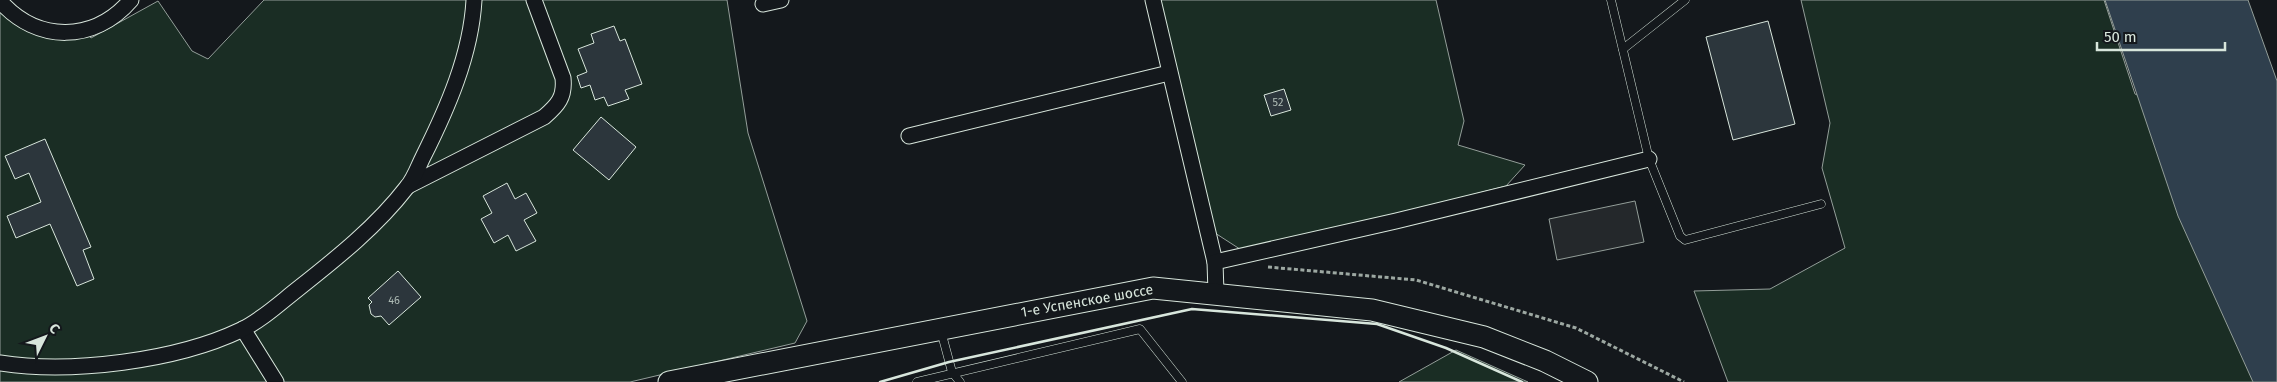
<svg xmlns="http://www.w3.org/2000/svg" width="2277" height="382" viewBox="0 0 2277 382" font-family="'Fira Sans',sans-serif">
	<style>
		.green { fill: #1a2d24; stroke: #939e99 }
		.parking { fill: #24282b; stroke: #939e99 }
		.water { fill: #2f3f4d; stroke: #939e99 }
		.building { fill: #2c363c; stroke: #d8e6dc }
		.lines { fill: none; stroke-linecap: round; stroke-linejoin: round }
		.service-casing { stroke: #d8e6dc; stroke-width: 9 }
		.minor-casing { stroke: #d8e6dc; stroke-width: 17 }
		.secondary-casing { stroke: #d8e6dc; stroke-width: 23 }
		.path { stroke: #9da8a2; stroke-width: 3; stroke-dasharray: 4 2.5; stroke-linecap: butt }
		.service { stroke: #14181c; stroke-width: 8 }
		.minor { stroke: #14181c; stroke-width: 15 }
		.secondary { stroke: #14181c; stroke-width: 21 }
		.wall { stroke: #d8e6dc; stroke-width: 2.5 }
		.labels { text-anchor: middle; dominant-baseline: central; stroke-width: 4; stroke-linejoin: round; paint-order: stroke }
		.number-label { font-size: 11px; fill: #adbab4 }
		.street-label { font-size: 14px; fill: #d8e6dc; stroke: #14181c }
	</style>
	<rect width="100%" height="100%" fill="#14181c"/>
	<!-- green -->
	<g class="green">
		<path d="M264 0H727L748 133 807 321 795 343 630 382H0V6L61 30 79 25 91 38 158 1 192 51 208 59Z"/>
		<path d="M1156 0H1436L1464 121 1458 145 1525 165 1506 186 1246 253 1215 233Z"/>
		<path d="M1801 0H2104L2135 94 2181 114 2256 382H1728L1694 291 1770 289 1845 248 1822 168 1830 123Z"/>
		<path d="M1456 350 1528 382H1399Z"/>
	</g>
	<!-- parking -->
	<path class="parking" d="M1635 201 1644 242 1557 260 1549 219Z"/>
	<!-- water -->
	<path class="water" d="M2105 0H2248L2277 81V382H2253L2178 216Z"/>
	<!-- building -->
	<g class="building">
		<path d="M1768 21 1795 124 1733 140 1706 37Z"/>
		<path d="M614 26 620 41 625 39 642 84 625 90 629 99 608 106 604 97 595 100 590 85 581 88 577 76 587 72 578 49 594 43 591 34Z"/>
		<path d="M1284 89 1291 110 1271 116 1264 95Z"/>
		<path d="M601 117 636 147 609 180 573 150Z"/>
		<path d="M45 139 91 247 83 250 94 279 77 286 50 224 16 238 7 216 41 202 29 173 15 179 5 156Z"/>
		<path d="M507 183 515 199 526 193 537 213 524 220 536 241 516 251 508 235 494 243 481 219 492 213 483 196Z"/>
		<path d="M398 271 421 297 389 325 381 316 375 317 371 314 369 305 372 302 368 298Z"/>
	</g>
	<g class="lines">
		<defs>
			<g id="service">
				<path d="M1611 0 1649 159 1680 236 1685 240 1821 204"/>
				<path d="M1623 49 1685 0"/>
				<path d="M941 331 952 372 960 382"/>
				<path d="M917 382 1140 329 1182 382"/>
			</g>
			<g id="minor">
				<path d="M1153 0 1215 262"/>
				<path d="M0 1C37 43 94 43 131 0"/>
				<path d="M763 4 781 0"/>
				<path d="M909 136 1169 73"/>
				<path d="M408 186 544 117C558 105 565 97 563 78L534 0"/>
				<path d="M1216 293 1215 262 1396 221 1649 159"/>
				<path d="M243 329 276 382"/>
				<path d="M0 363C71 374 176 361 241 330 262 320 281 302 299 288 337 258 377 226 407 187 414 179 418 167 423 157 447 109 471 55 474 0"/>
			</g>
			<path id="secondary" d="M669 382 1153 288 1372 310 1484 337 1545 361 1587 382"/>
		</defs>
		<!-- service casing -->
		<use href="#service" class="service-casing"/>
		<!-- minor casing -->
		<use href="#minor" class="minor-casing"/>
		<!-- secondary casing -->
		<use href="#secondary" class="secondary-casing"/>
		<!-- path -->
		<path class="path" d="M1268 267 1416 280 1576 328 1684 382"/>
		<!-- service -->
		<use href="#service" class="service"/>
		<!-- minor -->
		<use href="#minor" class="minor"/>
		<!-- secondary -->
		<use href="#secondary" class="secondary"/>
		<!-- wall -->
		<path class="wall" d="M880 382 949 362 1192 309 1377 324 1446 348 1522 382"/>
	</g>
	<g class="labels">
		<!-- number labels -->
		<g class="number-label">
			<text x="1278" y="102">52</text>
			<text x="394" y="300">46</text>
		</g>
		<!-- street labels -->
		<g class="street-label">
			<text transform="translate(1087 301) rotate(-10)">1-е Успенское шоссе</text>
		</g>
	</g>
	<!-- north arrow -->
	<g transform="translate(45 337) rotate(48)" stroke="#14181c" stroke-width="4" paint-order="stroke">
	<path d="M0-4L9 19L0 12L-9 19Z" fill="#d8e6dc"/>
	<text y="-8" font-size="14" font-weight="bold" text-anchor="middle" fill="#d8e6dc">С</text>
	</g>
	<!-- scale -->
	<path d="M2097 42v8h128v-8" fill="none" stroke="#d8e6dc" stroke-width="2.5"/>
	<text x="2104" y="42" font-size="15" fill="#d8e6dc" stroke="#14181c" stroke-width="4" paint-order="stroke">50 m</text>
</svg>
